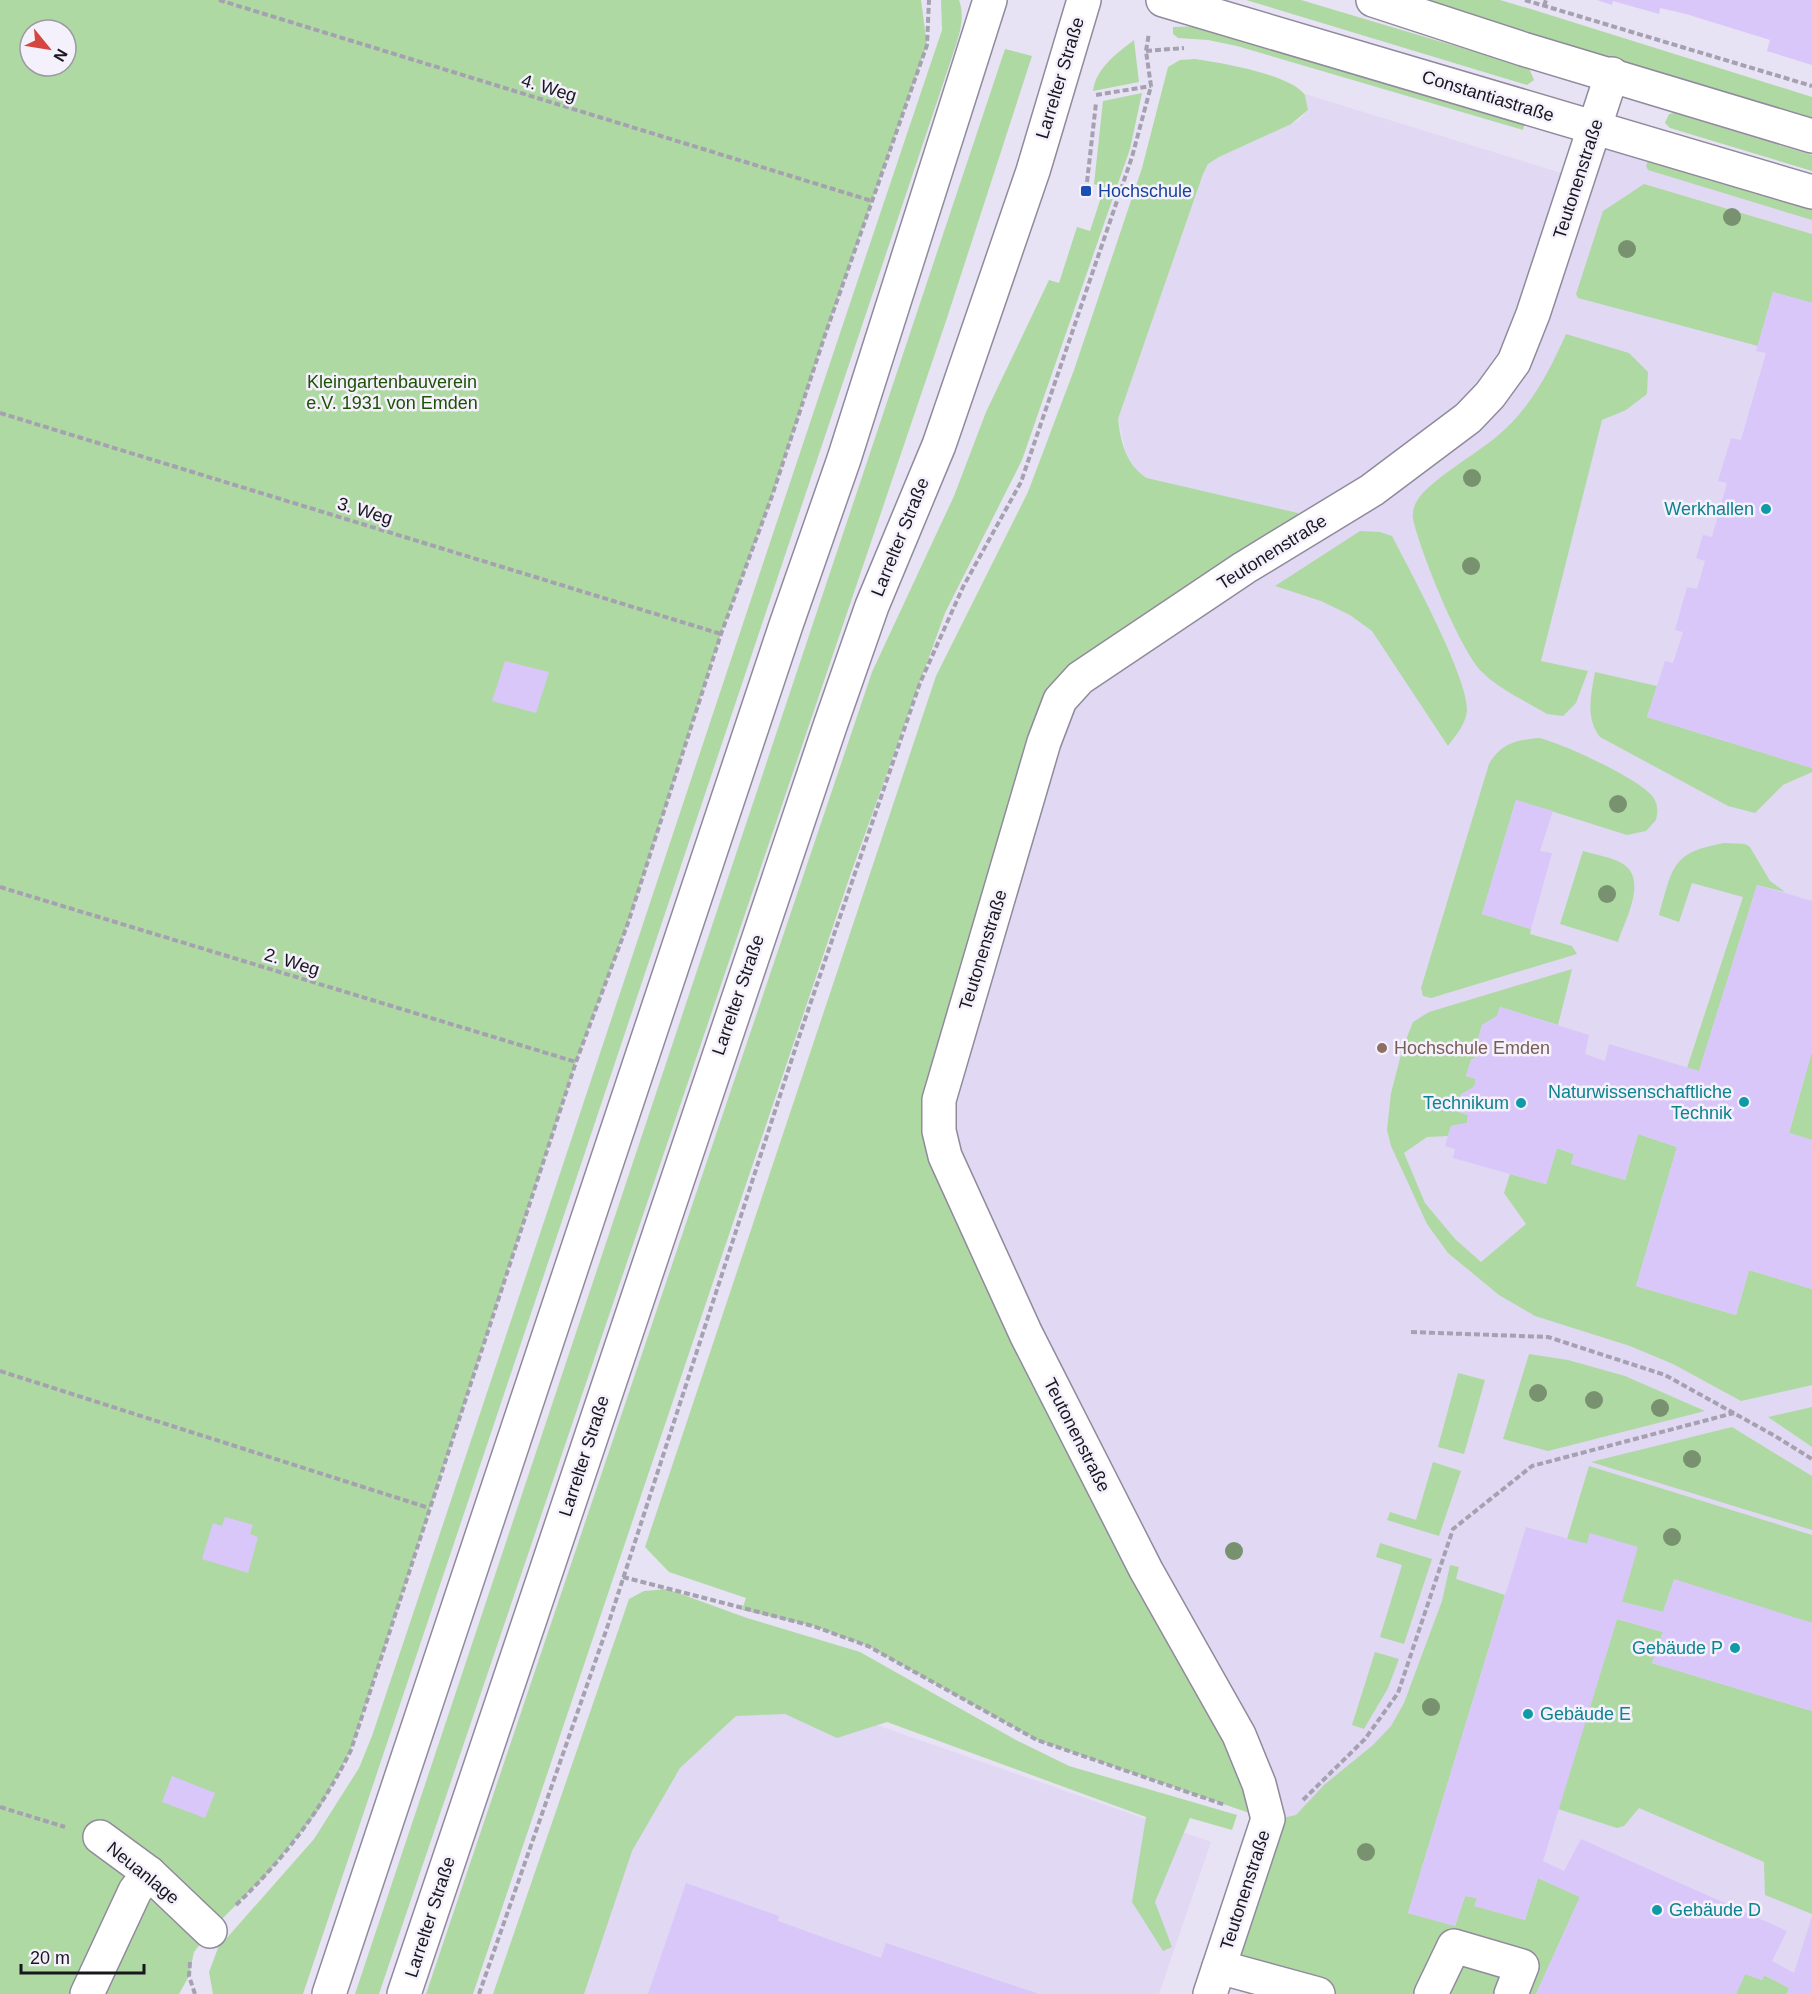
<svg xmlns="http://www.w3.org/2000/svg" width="1812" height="1994" viewBox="0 0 1812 1994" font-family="Arial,sans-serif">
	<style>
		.built { fill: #e1d8f3 }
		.green { fill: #afd9a3; fill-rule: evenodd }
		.building { fill: #d9c7f9 }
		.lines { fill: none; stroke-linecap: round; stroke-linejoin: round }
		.minor-casing { stroke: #908a9c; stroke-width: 36 }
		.path { stroke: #a5a1b0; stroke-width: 4; stroke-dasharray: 6 3; stroke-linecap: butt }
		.minor { stroke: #fff; stroke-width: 33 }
		.tree { fill: #789270 }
		.transit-dot { fill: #1a4fb4; stroke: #f5f1fc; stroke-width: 2 }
		.culture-dot { fill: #0f9aa8; stroke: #f5f1fc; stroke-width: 2 }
		.education-dot { fill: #8d6e63; stroke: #f5f1fc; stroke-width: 2 }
		.labels { text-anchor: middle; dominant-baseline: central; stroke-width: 5; stroke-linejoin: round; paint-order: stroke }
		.street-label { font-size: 18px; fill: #19171e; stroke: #f5f1fc }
		.transit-label { font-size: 18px; fill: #164399; stroke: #f5f1fc; text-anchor: start }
		.park-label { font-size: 18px; fill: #1d5104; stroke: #f5f1fc }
		.culture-label { font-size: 18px; fill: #0d838f; stroke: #f5f1fc; text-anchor: end }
		.education-label { font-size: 18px; fill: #785e54; stroke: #f5f1fc; text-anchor: start }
	</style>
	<rect width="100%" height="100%" fill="#e8e2f5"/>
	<!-- built -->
	<g class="built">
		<path d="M1305 94 1578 178 1595 128 1812 192V1994H1297L1267 1819 1037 1740 868 1646 813 1626 742 1610 892 1215 1053 713 1298 513 1147 478 1138 472 1127 458 1118 419 1203 174 1208 164 1219 157 1299 120 1308 110Z"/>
		<path d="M660 1649 1211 1842 1159 1994H519Z"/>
	</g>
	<!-- green -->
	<g class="green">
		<path d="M0 0H921L927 45 825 335 772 496 721 634 628 923 576 1062 351 1750 318 1811 267 1874 210 1931 194 1952 189 1976 179 1994H0ZM30 30H66V66H30Z"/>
		<path d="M941 0H959C966 18 958 39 952 57L303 1994H213L209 1972 218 1948 314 1839 359 1768 372 1736C563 1168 750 598 942 30Z"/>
		<path d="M1246 0H1301L1529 68 1534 80 1527 85Z"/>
		<path d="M1423 0H1500L1534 10 1812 97V120Z"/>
		<path d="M1208 26 1526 119 1523 130 1237 46 1208 40 1178 38 1173 34V27Z"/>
		<path d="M1134 40 1139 82 1093 91C1096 68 1117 53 1134 40Z"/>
		<path d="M1005 49 1032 56 947 318 379 1994H355Z"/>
		<path d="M1195 59C1221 63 1290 74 1305 95L1308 110 1291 124 1219 157 1208 164 1203 174 1118 419C1121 443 1126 465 1147 478L1298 513 1302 533 1080 678 939 1131 1278 1819 1296 1815 1324 1785 1373 1745 1391 1726 1404 1703 1442 1601 1450 1565 1459 1567 1456 1579 1505 1595 1408 1913 1455 1926 1465 1896 1477 1898 1475 1906 1525 1920 1538 1878 1580 1897 1536 1994H1297L1217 1973 1267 1819 1037 1740 868 1646 813 1626 742 1610 746 1598 669 1572 645 1547 936 676 1028 492 1074 370 1142 168 1168 67 1180 60Z"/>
		<path d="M1142 93 1130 149 1022 460 945 613 852 870 473 1994H426L872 672 954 496 986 412 1049 280 1059 283 1077 227 1090 231 1104 188 1094 184 1103 101Z"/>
		<path d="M1674 113 1812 155V171L1670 128 1665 123 1669 114Z"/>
		<path d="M1649 157 1812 206V220L1648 170 1646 166Z"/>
		<path d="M1644 184 1812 234V303L1773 292 1758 346 1578 298 1576 294 1603 211Z"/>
		<path d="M1566 334 1629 353 1648 372 1647 394 1626 410 1602 420 1541 661 1588 671 1576 703 1563 716 1547 714C1526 701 1500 690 1482 672 1460 650 1420 551 1413 519 1412 514 1414 505 1417 501 1426 483 1477 453 1495 438 1529 411 1549 372 1566 334Z"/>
		<path d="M1360 531 1380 532 1392 536C1409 569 1468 677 1467 710 1466 724 1456 735 1448 746L1372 631 1350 615 1321 601 1275 586Z"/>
		<path d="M1595 672 1657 686 1647 717 1812 768V772L1783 785 1755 813 1728 806 1600 737C1585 718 1591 694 1595 672Z"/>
		<path d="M1539 738C1562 743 1640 779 1653 797 1658 804 1658 811 1656 820L1646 831 1627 835 1516 800 1482 914 1531 929 1530 934 1572 946 1577 954 1431 998 1423 996 1421 988 1489 764C1501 743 1517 740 1539 738Z"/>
		<path d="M1725 843 1745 844 1750 847 1770 881 1785 892 1757 885 1699 1071 1687 1068 1743 897 1692 883 1679 922 1659 915C1673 867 1671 852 1725 843Z"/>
		<path d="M1583 851C1596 855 1612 857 1623 864 1648 880 1625 920 1618 942L1560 924Z"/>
		<path d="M1572 969 1558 1025 1500 1007 1497 1016 1482 1025 1478 1040 1488 1043 1485 1052 1471 1060 1466 1076 1476 1079 1474 1087 1461 1095 1456 1111 1468 1115 1467 1123 1451 1126 1448 1136 1427 1137 1404 1153 1425 1203 1455 1239 1481 1262 1526 1224 1504 1193 1510 1174 1546 1184 1557 1148 1574 1154 1571 1164 1625 1180 1638 1134 1677 1147 1636 1286 1736 1315 1749 1270 1812 1289V1385L1741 1401 1673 1364 1630 1346 1535 1316 1499 1295 1448 1253 1427 1224 1391 1146 1387 1130 1391 1093 1403 1047 1413 1022 1429 1012Z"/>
		<path d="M1812 1051V1140L1789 1133Z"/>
		<path d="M1529 1354 1568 1360 1625 1376 1705 1411 1548 1451 1503 1439Z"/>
		<path d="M1458 1373 1485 1380 1464 1454 1438 1447Z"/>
		<path d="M1812 1407V1447L1768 1417Z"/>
		<path d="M1732 1427 1812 1476V1530L1591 1462Z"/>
		<path d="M1433 1462 1461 1471 1439 1536 1387 1520 1390 1512 1416 1520Z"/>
		<path d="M1589 1466 1812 1535V1623L1674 1580 1663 1612 1622 1602 1590 1533 1587 1544 1567 1539Z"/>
		<path d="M1380 1543 1432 1559 1404 1644 1380 1637 1402 1565 1376 1557Z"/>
		<path d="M667 1589 747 1618 860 1652 1016 1740 1069 1766 1237 1815 1232 1830 1190 1818 1155 1902 1172 1947 1163 1951 1132 1902 1146 1817 887 1722 837 1738 785 1714 736 1716 680 1768 632 1851 584 1994H493L629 1599 644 1591Z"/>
		<path d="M1617 1619 1663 1632 1652 1663 1812 1711V1914L1765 1895 1764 1862 1639 1808 1624 1826 1617 1828 1558 1809Z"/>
		<path d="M1375 1652 1399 1659 1388 1688 1364 1729 1352 1725Z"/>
		<path d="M1745 1974 1762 1980 1764 1975 1789 1988 1787 1994H1736Z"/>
	</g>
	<!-- building -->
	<g class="building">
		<path d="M1597 0H1812V65L1767 51 1770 40 1686 14 1660 8 1659 14 1613 1 1612 5Z"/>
		<path d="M1773 292 1812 303V768L1647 717 1665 661 1673 663 1683 632 1675 630 1687 587 1697 589 1705 561 1696 558 1703 535 1712 537 1727 483 1718 481 1731 438 1741 440 1766 353 1756 351Z"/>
		<path d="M505 661 549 672 536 713 492 701Z"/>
		<path d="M1516 800 1553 811 1540 851 1552 853 1531 929 1482 914Z"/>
		<path d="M1757 885 1812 901V1051L1789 1133 1812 1140V1289L1749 1270 1736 1315 1636 1286 1677 1147 1638 1134 1625 1180 1571 1164 1574 1154 1557 1148 1546 1184 1453 1158 1455 1149 1445 1146 1451 1126 1467 1123 1468 1115 1456 1111 1461 1094 1474 1087 1476 1079 1466 1076 1471 1060 1485 1052 1488 1043 1478 1040 1482 1025 1497 1016 1500 1007 1589 1035 1585 1054 1605 1061 1609 1044 1699 1071Z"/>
		<path d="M225 1517 253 1525 250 1534 258 1537 248 1573 202 1559 213 1523 222 1526Z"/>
		<path d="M1526 1527 1587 1544 1590 1533 1638 1547 1622 1602 1663 1612 1674 1579 1812 1623V1711L1652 1663 1663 1632 1617 1619 1543 1861 1564 1871 1581 1839 1787 1931 1772 1961 1794 1973 1812 1916V1994H1787L1789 1988 1764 1975 1762 1980 1745 1974 1736 1994H1536L1580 1897 1538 1878 1525 1920 1474 1906 1477 1898 1465 1896 1455 1926 1408 1913Z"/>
		<path d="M172 1776 215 1793 205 1818 162 1802Z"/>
		<path d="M686 1883 779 1916 778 1921 881 1958 886 1943 1039 1994H648Z"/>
	</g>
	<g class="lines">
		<defs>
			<g id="minor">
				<path d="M1163 0 1812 192"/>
				<path d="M1373 0 1523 49 1812 136"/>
				<path d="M100 1837 149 1873 210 1931"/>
				<path d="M1219 1967 1318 1994"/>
				<path d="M87 1994 135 1891 149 1873"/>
				<path d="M329 1994 786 625 844 459 990 0"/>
				<path d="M404 1994 830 726 872 606 939 445 1033 171 1084 0"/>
				<path d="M1210 1994 1268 1819 1259 1784 1239 1735 1146 1570 1026 1334 945 1156 939 1131V1100L1044 742 1060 700 1080 678 1244 568 1372 490 1468 418 1490 395 1514 362 1533 314 1612 74"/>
				<path d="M1431 1994 1454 1946 1522 1966 1511 1994"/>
			</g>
		</defs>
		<!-- minor casing -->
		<use href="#minor" class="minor-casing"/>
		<!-- path -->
		<g class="path">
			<path d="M219 0 872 201"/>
			<path d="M1525 0 1812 86"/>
			<path d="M1544 6 1546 0"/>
			<path d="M1146 51 1184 48"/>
			<path d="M1096 95 1151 86"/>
			<path d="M1086 191 1096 103"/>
			<path d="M0 413 721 634"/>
			<path d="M0 887 576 1062"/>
			<path d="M1411 1332 1548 1337 1665 1375 1775 1436 1812 1459"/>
			<path d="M0 1371 429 1508"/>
			<path d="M623 1577 813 1626 868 1646 1037 1740 1225 1805"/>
			<path d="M1303 1800 1365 1739 1398 1693 1453 1529 1532 1466 1734 1413"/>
			<path d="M0 1807 65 1827"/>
			<path d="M236 1905C284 1859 322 1809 351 1750L576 1062 628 923 721 634 772 496 825 335 927 45 929 0"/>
			<path d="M190 1962 189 1976 195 1994"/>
			<path d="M479 1994 607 1628 801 1031 920 683 963 587 1021 482 1132 157 1151 86 1146 51 1149 33"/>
		</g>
		<!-- minor -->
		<use href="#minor" class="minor"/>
	</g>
	<!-- trees -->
	<g class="tree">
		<circle cx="1732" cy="217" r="9"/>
		<circle cx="1627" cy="249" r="9"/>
		<circle cx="1472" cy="478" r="9"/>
		<circle cx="1471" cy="566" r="9"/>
		<circle cx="1618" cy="804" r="9"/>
		<circle cx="1607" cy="894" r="9"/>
		<circle cx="1538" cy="1393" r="9"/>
		<circle cx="1594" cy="1400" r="9"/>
		<circle cx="1660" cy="1408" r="9"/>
		<circle cx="1692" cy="1459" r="9"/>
		<circle cx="1672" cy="1537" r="9"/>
		<circle cx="1234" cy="1551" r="9"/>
		<circle cx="1431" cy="1707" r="9"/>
		<circle cx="1366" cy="1852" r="9"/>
	</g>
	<!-- markers -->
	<rect class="transit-dot" x="1080" y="185" width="12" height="12" rx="3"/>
	<g class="culture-dot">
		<circle cx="1766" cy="509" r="6"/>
		<circle cx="1744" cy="1102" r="6"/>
		<circle cx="1521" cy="1103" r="6"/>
		<circle cx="1735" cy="1648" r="6"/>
		<circle cx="1528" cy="1714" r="6"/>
		<circle cx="1657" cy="1910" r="6"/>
	</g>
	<circle class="education-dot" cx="1382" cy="1048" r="6"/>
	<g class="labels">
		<!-- street labels -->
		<g class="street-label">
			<text transform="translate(1060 78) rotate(-73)">Larrelter Straße</text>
			<text transform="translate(549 88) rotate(17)">4. Weg</text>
			<text transform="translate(1488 96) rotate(17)">Constantiastraße</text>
			<text transform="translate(1578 179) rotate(-72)">Teutonenstraße</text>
			<text transform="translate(365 511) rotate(17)">3. Weg</text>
			<text transform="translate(900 537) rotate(-68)">Larrelter Straße</text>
			<text transform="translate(1272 552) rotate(-32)">Teutonenstraße</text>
			<text transform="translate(983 950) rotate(-73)">Teutonenstraße</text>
			<text transform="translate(292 962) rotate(17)">2. Weg</text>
			<text transform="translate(738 995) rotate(-71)">Larrelter Straße</text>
			<text transform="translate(1077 1435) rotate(63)">Teutonenstraße</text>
			<text transform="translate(584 1456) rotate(-72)">Larrelter Straße</text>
			<text transform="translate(143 1873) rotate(39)">Neuanlage</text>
			<text transform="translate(1245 1890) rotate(-72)">Teutonenstraße</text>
			<text transform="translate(430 1917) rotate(-72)">Larrelter Straße</text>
		</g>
		<!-- transit labels -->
		<g class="transit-label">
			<text x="1098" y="191">Hochschule</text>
		</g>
		<!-- park labels -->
		<g class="park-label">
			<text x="392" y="382">Kleingartenbauverein<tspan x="392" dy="21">e.V. 1931 von Emden</tspan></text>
		</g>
		<!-- culture labels -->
		<g class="culture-label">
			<text x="1754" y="509">Werkhallen</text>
			<text x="1732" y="1092">Naturwissenschaftliche<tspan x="1732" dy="21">Technik</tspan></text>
			<text x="1509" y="1103">Technikum</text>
			<text x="1723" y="1648">Gebäude P</text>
			<text x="1540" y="1714" text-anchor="start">Gebäude E</text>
			<text x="1669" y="1910" text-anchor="start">Gebäude D</text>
		</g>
		<!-- education labels -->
		<g class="education-label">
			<text x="1394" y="1048">Hochschule Emden</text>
		</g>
	</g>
	<!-- north arrow -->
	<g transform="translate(48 48) rotate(120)"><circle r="28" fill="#f5f1fc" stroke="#9d9aa3" stroke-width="1.5"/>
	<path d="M0-4.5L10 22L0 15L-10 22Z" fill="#d54641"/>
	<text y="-9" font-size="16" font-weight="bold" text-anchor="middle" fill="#19171e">N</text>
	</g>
	<!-- scale -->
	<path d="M21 1964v9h123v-9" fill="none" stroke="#19171e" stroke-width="3"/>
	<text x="30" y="1964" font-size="18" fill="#19171e" stroke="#f5f1fc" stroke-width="4.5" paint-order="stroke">20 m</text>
</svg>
